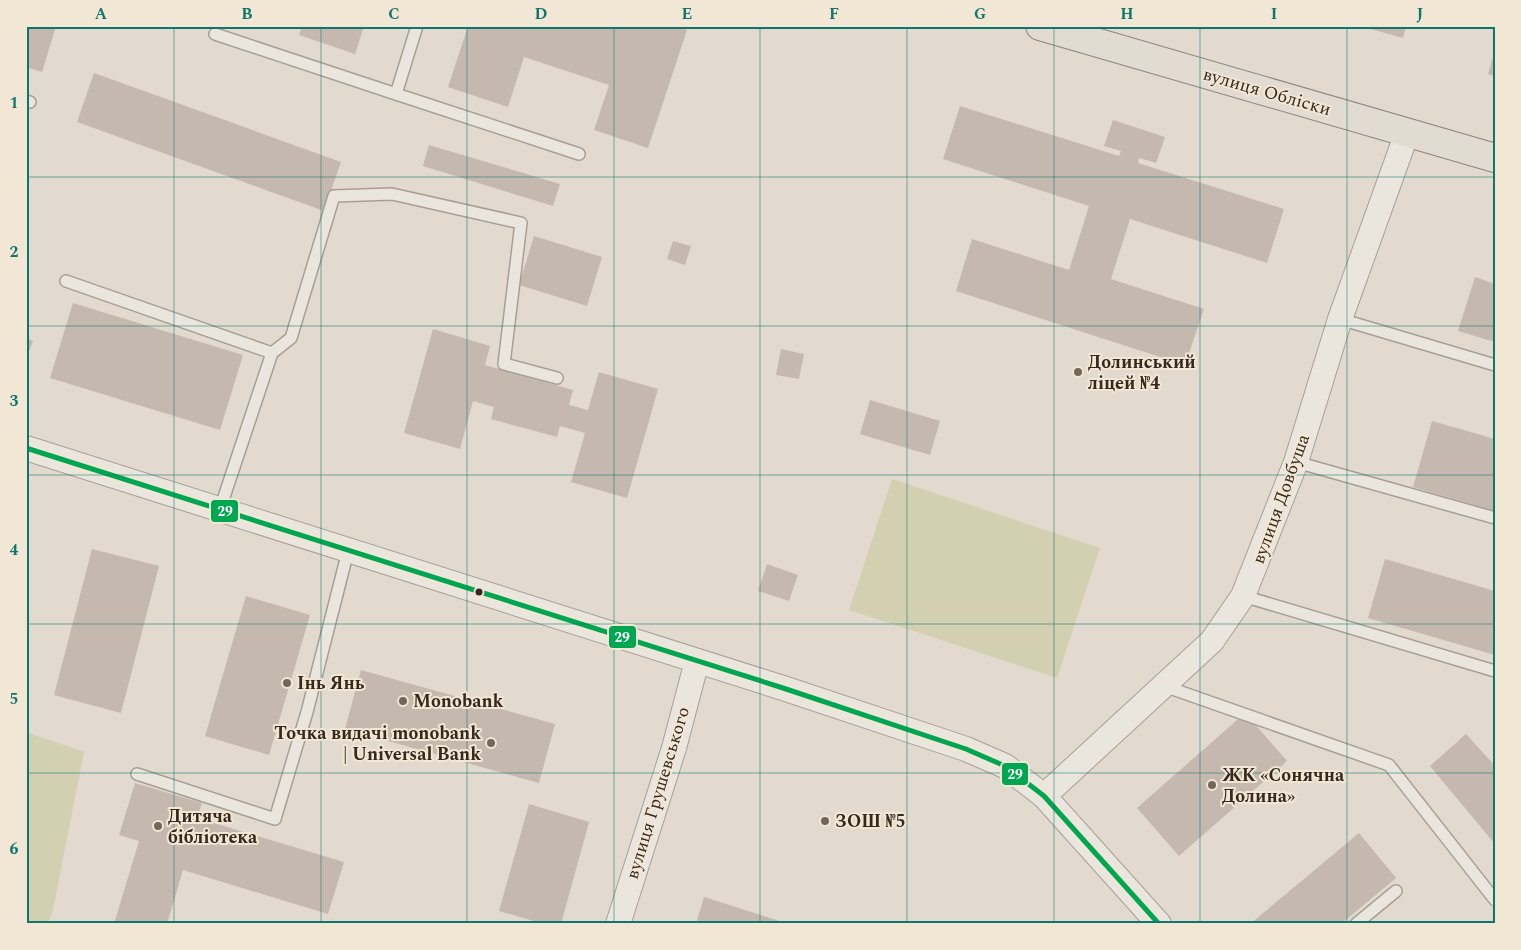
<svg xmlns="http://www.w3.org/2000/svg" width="1521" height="950" viewBox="0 0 1521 950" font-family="Spectral,serif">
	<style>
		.green { fill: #d3d0b1 }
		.building { fill: #c5b8af }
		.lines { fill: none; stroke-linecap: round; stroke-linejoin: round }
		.service-casing { stroke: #a79f96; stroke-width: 14 }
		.minor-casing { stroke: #a79f96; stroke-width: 26 }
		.primary-casing { stroke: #8d857e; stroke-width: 30 }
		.service { stroke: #eae6de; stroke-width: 11 }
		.minor { stroke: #eae6de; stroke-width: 24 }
		.primary { stroke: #e1dbd1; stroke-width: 28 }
		.bus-1-casing { stroke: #f2e6d4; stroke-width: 9 }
		.bus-1 { stroke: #00a651; stroke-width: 5 }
		.grid { fill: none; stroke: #0f766e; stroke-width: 1; stroke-opacity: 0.55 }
		.poi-dot { fill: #72665d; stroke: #f2e6d4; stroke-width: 2 }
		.bus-dot { fill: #352820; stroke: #f2e6d4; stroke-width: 2 }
		.labels { text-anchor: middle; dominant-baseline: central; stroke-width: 4; stroke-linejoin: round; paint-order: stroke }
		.street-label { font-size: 18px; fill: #352820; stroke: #f2e6d4 }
		.poi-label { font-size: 18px; font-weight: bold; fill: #352820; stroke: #f2e6d4; text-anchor: start }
		.line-badge { stroke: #f2e6d4; stroke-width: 2 }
		.badge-label { font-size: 14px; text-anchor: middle; font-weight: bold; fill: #fff }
		.neatline { fill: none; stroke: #0f766e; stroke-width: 2 }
		.grid-label { font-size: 16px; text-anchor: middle; font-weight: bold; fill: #0f766e }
	</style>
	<rect width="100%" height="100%" fill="#e2dace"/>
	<!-- green -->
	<g class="green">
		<path d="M892 479 1100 548 1057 678 849 610Z"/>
		<path d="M26 732 84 752 53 910 48 924H26Z"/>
	</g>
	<!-- building -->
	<g class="building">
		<path d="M26 26H56L42 72 26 67Z"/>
		<path d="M302 26H364L355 54 299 35Z"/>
		<path d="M468 26H676L687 30 648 148 594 130 609 85 524 57 508 107 448 87Z"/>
		<path d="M1360 26H1406L1403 38Z"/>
		<path d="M1494 53H1495V76L1488 74Z"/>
		<path d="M94 73 341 162 324 211 77 122Z"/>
		<path d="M960 106 1119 156 1121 151 1104 146 1113 120 1165 137 1156 163 1139 158 1138 163 1284 209 1267 263 1130 219 1111 279 1204 309 1185 365 956 291 972 239 1069 270 1089 206 943 159Z"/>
		<path d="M429 145 560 184 553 206 423 166Z"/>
		<path d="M534 236 602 257 587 306 519 285Z"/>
		<path d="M673 241 691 246 685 265 667 259Z"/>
		<path d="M1475 277 1495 284V342L1458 331Z"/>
		<path d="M73 303 243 355 220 430 50 378Z"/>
		<path d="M433 329 490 346 485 365 573 390 569 405 588 410 599 372 658 389 627 498 571 482 585 433 560 426 557 437 491 419 494 407 473 401 460 449 404 433Z"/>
		<path d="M26 338 33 341 26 359Z"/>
		<path d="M781 349 804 354 799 379 776 375Z"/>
		<path d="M870 400 940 421 930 455 860 434Z"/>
		<path d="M1432 421 1495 439V511L1413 487Z"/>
		<path d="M92 549 159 566 121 713 54 695Z"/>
		<path d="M1385 559 1495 591V655L1368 618Z"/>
		<path d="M767 564 798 575 789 601 758 591Z"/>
		<path d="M246 596 310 615 269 755 205 736Z"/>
		<path d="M361 670 555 724 539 783 345 729Z"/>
		<path d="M1245 713 1287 761 1179 856 1137 808Z"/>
		<path d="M1466 734 1495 766V844L1430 766Z"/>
		<path d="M135 783 202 803 197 818 344 862 328 914 183 870 167 924H114L139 841 119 835Z"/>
		<path d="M529 804 589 822 561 924H544L499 911Z"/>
		<path d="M1359 833 1396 878 1341 924H1250Z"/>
		<path d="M704 897 786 923V924H696Z"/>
	</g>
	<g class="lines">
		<defs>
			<g id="service">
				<path d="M215 34 396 94 417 26"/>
				<path d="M396 94 579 154"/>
				<path d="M26 101 30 102"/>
				<path d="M66 281 272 353 220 509"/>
				<path d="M1340 319 1495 365"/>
				<path d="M272 353 291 338 334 196 392 194 521 223 504 364 557 378"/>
				<path d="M1296 462 1495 518"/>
				<path d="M1243 596 1495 671"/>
				<path d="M1164 686 1389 765 1495 900"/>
				<path d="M137 774 275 819 307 712 348 551"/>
				<path d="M1356 924 1396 891"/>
			</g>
			<g id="minor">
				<path d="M26 448 783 688 966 749 1005 766 1044 796 1159 924"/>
				<path d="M1044 796 1212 641 1243 596 1296 462 1340 319 1407 133"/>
				<path d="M618 924 674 748 697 661"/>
			</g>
			<path id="primary" d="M1040 26 1495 158"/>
		</defs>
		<!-- service casing -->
		<use href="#service" class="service-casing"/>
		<!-- minor casing -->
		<use href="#minor" class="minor-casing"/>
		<!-- primary casing -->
		<use href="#primary" class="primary-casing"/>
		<!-- service -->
		<use href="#service" class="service"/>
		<!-- minor -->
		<use href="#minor" class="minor"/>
		<!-- primary -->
		<use href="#primary" class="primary"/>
		<defs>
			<path id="bus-1" d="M26 448 783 688 966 749 1005 766 1044 796 1159 924"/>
		</defs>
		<!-- bus-1 casing -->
		<use href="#bus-1" class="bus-1-casing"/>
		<!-- bus-1 -->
		<use href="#bus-1" class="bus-1"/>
	</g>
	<!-- grid -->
	<path class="grid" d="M174 26V924M321 26V924M467 26V924M614 26V924M760 26V924M907 26V924M1054 26V924M1200 26V924M1347 26V924M26 177H1495M26 326H1495M26 475H1495M26 624H1495M26 773H1495"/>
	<!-- markers -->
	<g class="poi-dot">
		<circle cx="1078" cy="372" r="5"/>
		<circle cx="287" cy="683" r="5"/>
		<circle cx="403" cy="701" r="5"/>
		<circle cx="491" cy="743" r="5"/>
		<circle cx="1212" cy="785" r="5"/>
		<circle cx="825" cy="821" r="5"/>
		<circle cx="158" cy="826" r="5"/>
	</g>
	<circle class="bus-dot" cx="479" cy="592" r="4.5"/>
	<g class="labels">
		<!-- street labels -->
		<g class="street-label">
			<text transform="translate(1267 92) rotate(16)">вулиця Обліски</text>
			<text transform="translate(1281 499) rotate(-70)">вулиця Довбуша</text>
			<text transform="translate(658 793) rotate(-73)">вулиця Грушевського</text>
		</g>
		<!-- poi labels -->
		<g class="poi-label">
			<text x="1088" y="362">Долинський<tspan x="1088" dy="21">ліцей №4</tspan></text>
			<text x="297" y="683">Інь Янь</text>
			<text x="413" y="701">Monobank</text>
			<text x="481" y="733" text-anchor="end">Точка видачі monobank<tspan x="481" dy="21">| Universal Bank</tspan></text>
			<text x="1222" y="775">ЖК «Сонячна<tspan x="1222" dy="21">Долина»</tspan></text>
			<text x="168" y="816">Дитяча<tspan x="168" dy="21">бібліотека</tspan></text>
			<text x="835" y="821">ЗОШ №5</text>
		</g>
	</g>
	<g class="line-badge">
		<rect x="210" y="499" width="29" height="24" rx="5" fill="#00a651"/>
		<rect x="608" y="625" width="29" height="24" rx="5" fill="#00a651"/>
		<rect x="1001" y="762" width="28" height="24" rx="5" fill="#00a651"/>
	</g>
	<g class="badge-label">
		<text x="225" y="516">29</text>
		<text x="622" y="642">29</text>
		<text x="1015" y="779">29</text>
	</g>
	<!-- border -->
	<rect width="1521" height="950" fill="none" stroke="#f2e6d4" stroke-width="55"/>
	<rect x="28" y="28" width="1466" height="894" class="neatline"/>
	<g class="grid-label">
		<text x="101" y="19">A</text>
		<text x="247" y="19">B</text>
		<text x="394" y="19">C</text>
		<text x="541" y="19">D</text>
		<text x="687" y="19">E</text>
		<text x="834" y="19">F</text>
		<text x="980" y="19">G</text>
		<text x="1127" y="19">H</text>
		<text x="1274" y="19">I</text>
		<text x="1420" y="19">J</text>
		<text x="14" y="108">1</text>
		<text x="14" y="257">2</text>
		<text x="14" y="406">3</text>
		<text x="14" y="555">4</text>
		<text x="14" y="704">5</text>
		<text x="14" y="854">6</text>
	</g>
</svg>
